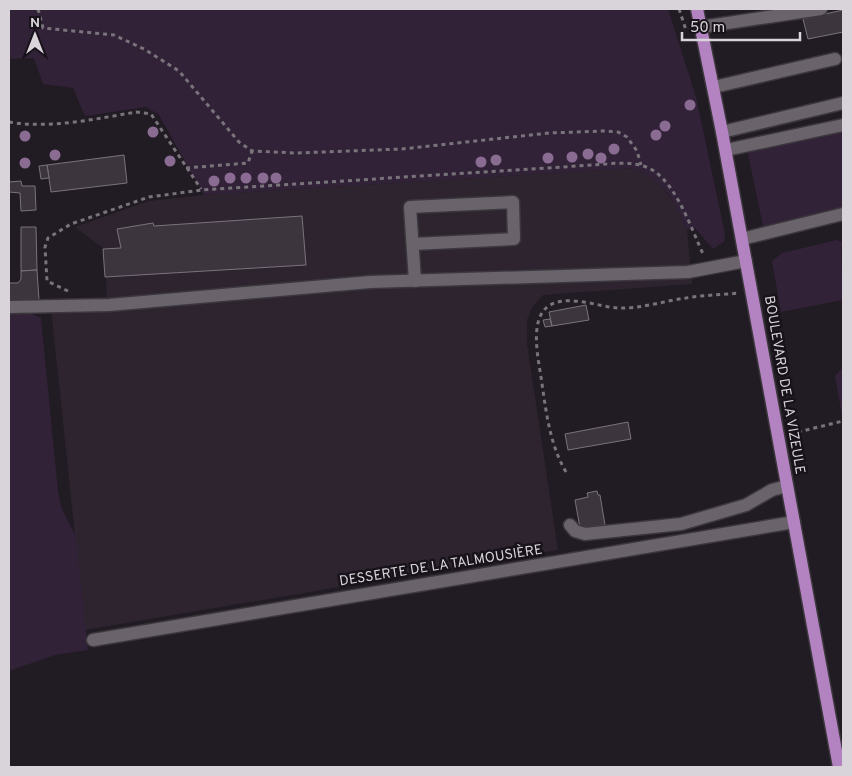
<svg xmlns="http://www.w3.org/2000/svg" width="852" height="776" viewBox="0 0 852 776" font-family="Overpass,sans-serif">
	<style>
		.built { fill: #2d2430 }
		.green { fill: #322238 }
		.building { fill: #3c353e; stroke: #7a737c }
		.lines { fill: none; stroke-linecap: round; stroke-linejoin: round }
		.minor-casing { stroke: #3c373d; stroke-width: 15 }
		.major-casing { stroke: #3c373d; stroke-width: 15 }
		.path { stroke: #79747b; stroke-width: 3; stroke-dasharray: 4 4; stroke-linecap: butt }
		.minor { stroke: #6a636c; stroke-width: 12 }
		.major { stroke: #b383c1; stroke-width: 12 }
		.tree { fill: #8a6c93 }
		.labels { text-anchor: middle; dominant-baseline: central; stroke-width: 5; stroke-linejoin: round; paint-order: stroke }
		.street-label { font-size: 14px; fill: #d8d4d9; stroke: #18121a }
	</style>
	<rect width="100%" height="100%" fill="#211b23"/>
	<!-- built -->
	<path class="built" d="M633 168 649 175 659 183 675 204 687 230 692 284 543 295 533 306 527 320V344L558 550 85 630 50 299 107 297 104 249 75 227 149 201 204 195Z"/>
	<!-- green -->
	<g class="green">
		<path d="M9 9H668L696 97 725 234 724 242 713 249 695 228 687 230C674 200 665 181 633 168L204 195 159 115 146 107 85 116 73 88 43 84 34 58 9 59Z"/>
		<path d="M843 129V210L764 231 748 154 752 149Z"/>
		<path d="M837 240 843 243 841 246 843 300 781 312 772 261 782 253Z"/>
		<path d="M9 313 32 314 41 318 58 491 61 507 76 537 88 650 55 655 9 671Z"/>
		<path d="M843 367V416H842L835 376Z"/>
	</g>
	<!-- building -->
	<g class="building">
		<path d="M843 10V32L808 39 803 19Z"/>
		<path d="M124 155 127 183 51 192 47 165Z"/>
		<path d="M47 165 49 178 41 179 39 166Z"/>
		<path d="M21 181 22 186H35L36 210 21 211 20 193 9 192V182Z"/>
		<path d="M302 216 306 265 105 277 103 249 121 248 117 229 153 223 154 226Z"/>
		<path d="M21 227H36L37 270 21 271Z"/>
		<path d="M37 270 39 300 9 301V283H18L21 279V271Z"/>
		<path d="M586 305 589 320 552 326 549 312Z"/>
		<path d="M550 319 552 326 545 327 543 320Z"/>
		<path d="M628 422 631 439 568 450 565 434Z"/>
		<path d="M597 491 598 495H600L605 525 580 528 575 500 588 497 587 493Z"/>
	</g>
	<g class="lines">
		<defs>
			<g id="minor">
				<path d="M701 27 821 9"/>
				<path d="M714 87 835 59"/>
				<path d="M722 132 843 103"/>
				<path d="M726 150 843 125"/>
				<path d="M742 239 843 214"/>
				<path d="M413 244 514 239 513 202 410 207 415 281"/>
				<path d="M9 307 109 305 370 282 688 272 746 261"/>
				<path d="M570 525 575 531 585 534 681 524 746 505 772 490 787 486"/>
				<path d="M93 640 794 522"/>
			</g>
			<path id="major" d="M697 9 722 132 839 767"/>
		</defs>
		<!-- minor casing -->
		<use href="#minor" class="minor-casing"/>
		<!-- major casing -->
		<use href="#major" class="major-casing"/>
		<!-- path -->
		<g class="path">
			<path d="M38 9 43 28 114 35 144 49 179 71 239 142 252 151 296 153 402 149 549 133 604 131 618 132 627 137 637 151 641 165"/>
			<path d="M679 9 686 30"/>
			<path d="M9 122C49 129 96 119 136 112L151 114 201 189"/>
			<path d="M186 168 248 163 252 151"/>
			<path d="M68 291 47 281 45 247 48 238 71 224 149 197 202 190 593 165C609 164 627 161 643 166 674 174 691 229 704 256"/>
			<path d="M790 434 843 421"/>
			<path d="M566 472C549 443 546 410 541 377 538 358 531 326 544 310 561 291 598 307 618 308 640 309 664 301 686 298 703 295 721 295 739 293"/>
		</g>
		<!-- minor -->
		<use href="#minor" class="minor"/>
		<!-- major -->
		<use href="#major" class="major"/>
	</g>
	<!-- trees -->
	<g class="tree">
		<circle cx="690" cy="105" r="5.5"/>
		<circle cx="665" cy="126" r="5.5"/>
		<circle cx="153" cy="132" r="5.5"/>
		<circle cx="656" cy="135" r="5.5"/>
		<circle cx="25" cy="136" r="5.5"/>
		<circle cx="614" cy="149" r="5.5"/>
		<circle cx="588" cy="154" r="5.5"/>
		<circle cx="55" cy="155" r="5.5"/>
		<circle cx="572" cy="157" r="5.5"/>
		<circle cx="548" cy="158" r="5.5"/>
		<circle cx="601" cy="158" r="5.5"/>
		<circle cx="496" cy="160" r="5.5"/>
		<circle cx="170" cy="161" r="5.5"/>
		<circle cx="481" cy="162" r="5.5"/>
		<circle cx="25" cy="163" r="5.5"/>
		<circle cx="230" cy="178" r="5.5"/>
		<circle cx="246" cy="178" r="5.5"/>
		<circle cx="263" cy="178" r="5.5"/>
		<circle cx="276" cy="178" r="5.5"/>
		<circle cx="214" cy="181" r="5.5"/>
	</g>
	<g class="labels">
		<!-- street labels -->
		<g class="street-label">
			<text transform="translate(784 385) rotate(80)">BOULEVARD DE LA VIZEULE</text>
			<text transform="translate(441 566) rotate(-9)">DESSERTE DE LA TALMOUSIÈRE</text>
		</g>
	</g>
	<!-- border -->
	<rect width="852" height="776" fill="none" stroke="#d8d4d9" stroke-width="20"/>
	<!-- north arrow -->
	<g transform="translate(35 35)" stroke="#18121a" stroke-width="4" paint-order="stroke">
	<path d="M0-4L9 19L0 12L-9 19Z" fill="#d8d4d9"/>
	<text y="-8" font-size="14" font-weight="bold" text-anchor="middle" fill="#d8d4d9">N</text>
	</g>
	<!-- scale -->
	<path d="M682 32v8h118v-8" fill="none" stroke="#d8d4d9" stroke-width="2.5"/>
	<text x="690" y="32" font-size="15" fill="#d8d4d9" stroke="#18121a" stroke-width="4" paint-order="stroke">50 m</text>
</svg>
